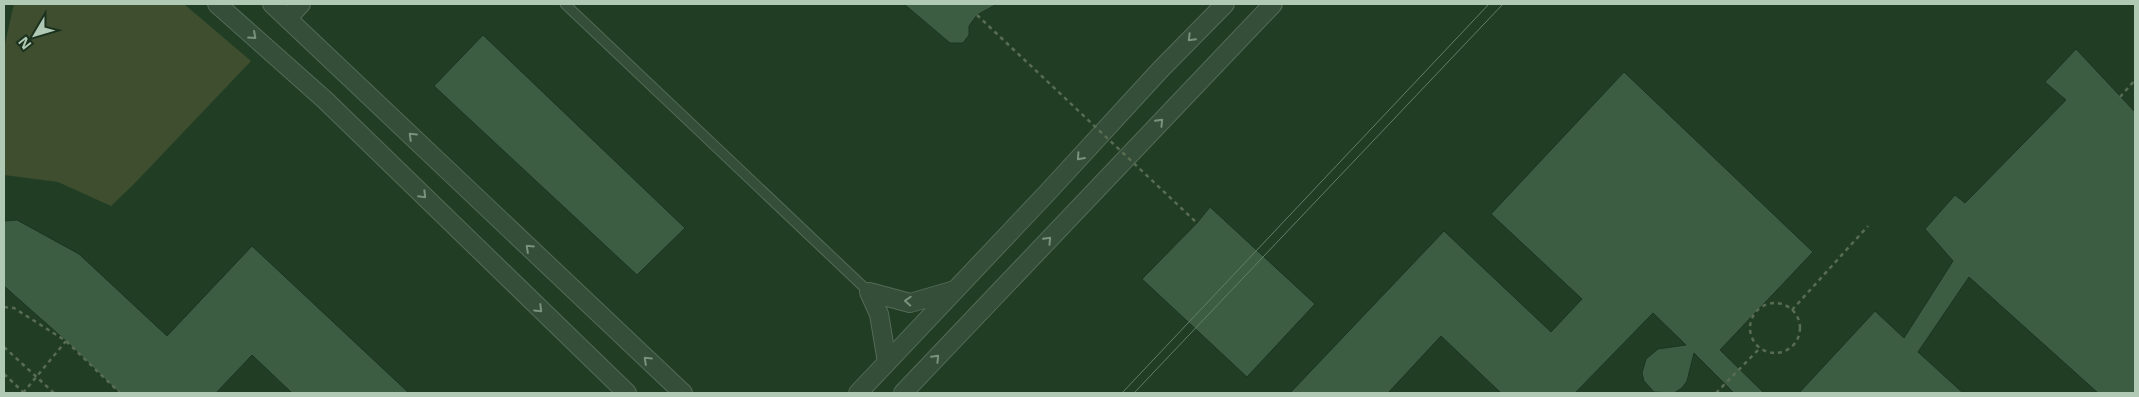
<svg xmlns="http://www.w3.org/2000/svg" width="2139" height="397" viewBox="0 0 2139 397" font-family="'Open Sans',sans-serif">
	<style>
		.green { fill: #3f4e2f }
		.building { fill: #3c5d42; stroke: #1c3420 }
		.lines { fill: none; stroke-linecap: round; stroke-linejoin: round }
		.lane-casing { stroke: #536b57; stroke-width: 11 }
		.street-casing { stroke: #536b57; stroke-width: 20 }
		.path { stroke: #586c52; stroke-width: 2.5; stroke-dasharray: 4 4; stroke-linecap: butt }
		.lane { stroke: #354e39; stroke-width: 9 }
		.street { stroke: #354e39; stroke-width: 18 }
		.tram { stroke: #617f66; stroke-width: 1 }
		.path-bridge { stroke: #586c52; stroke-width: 2.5; stroke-dasharray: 4 4; stroke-linecap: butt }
		.oneway { stroke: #79927d }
	</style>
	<rect width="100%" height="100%" fill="#213e25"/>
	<!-- green -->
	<path class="green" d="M14 4H184L251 61 133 185 111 206 58 182 4 175V48Z"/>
	<!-- building -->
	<g class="building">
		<path d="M904 4H997L977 15 969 26V35L963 43H950Z"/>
		<path d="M483 35 685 228 637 275 434 86Z"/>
		<path d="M2076 49 2135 112V393H2098L1969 277 1918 352 1963 393H1799L1875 311 1904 338 1953 261 1925 229 1955 195 1965 203 2066 100 2045 82Z"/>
		<path d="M1624 72 1813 252 1720 350 1764 393H1734L1694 353 1687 381 1682 388 1674 393 1654 392 1644 381 1642 373 1646 359 1658 349 1686 345 1653 313 1575 393H1501L1441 336 1388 393H1290L1444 231 1551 332 1582 299 1491 214Z"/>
		<path d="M1210 207 1315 304 1247 377 1142 279 1197 223Z"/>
		<path d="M17 220 79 254 167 336 252 246 409 393H292L252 355 216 393H119L66 341 4 286V221Z"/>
	</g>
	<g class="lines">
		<defs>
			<path id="lane" d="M565 4 869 292"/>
			<g id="street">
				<path d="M217 4 325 100 627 393"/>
				<path d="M272 4 683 393"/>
				<path d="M288 18 301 4"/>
				<path d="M887 362 879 314 869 292 910 303 955 290"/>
				<path d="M858 393 1047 193 1161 69 1225 4"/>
				<path d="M903 393 1273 4"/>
			</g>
		</defs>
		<!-- lane casing -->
		<use href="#lane" class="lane-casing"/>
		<!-- street casing -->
		<use href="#street" class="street-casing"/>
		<!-- path -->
		<g class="path">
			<path d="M2120 97 2135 80"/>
			<circle cx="1775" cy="328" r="25"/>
			<path d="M4 307 14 308 66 341 120 393"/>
			<path d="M1792 310 1868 226"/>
			<path d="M4 347 54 393"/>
			<path d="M4 374 23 392"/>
			<path d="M23 393 66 341"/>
			<path d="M1716 393 1760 348"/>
		</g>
		<!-- lane -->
		<use href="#lane" class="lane"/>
		<!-- street -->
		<use href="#street" class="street"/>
		<!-- tram -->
		<g class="tram">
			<path d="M1122 393 1489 4"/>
			<path d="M1134 393 1503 4"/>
		</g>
		<!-- path-bridge -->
		<path class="path-bridge" d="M977 15 1197 223"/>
	</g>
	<!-- one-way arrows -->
	<defs><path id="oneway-chevron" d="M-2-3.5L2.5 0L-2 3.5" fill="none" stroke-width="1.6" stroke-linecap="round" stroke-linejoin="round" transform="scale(1.25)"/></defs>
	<g class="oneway">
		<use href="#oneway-chevron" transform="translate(253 36) rotate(42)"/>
		<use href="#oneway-chevron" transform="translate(1191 38) rotate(135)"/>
		<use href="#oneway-chevron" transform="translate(1160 122) rotate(-46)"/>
		<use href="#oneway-chevron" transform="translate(412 136) rotate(-136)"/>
		<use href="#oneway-chevron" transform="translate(1080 157) rotate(132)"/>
		<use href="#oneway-chevron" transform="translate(423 195) rotate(45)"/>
		<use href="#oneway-chevron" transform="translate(1048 240) rotate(-46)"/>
		<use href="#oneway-chevron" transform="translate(529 248) rotate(-137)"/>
		<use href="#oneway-chevron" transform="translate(908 301) rotate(-177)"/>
		<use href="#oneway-chevron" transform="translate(539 309) rotate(44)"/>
		<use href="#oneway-chevron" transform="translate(936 358) rotate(-46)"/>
		<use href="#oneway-chevron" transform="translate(647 360) rotate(-137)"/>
	</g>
	<!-- border -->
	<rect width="2139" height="397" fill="none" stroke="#b0c9b5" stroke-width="10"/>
	<!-- north arrow -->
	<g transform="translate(35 35) rotate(232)" stroke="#1a321e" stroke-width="4" paint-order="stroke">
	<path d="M0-4L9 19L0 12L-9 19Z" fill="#b0c9b5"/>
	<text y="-8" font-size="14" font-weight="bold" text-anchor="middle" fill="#b0c9b5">N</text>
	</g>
</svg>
